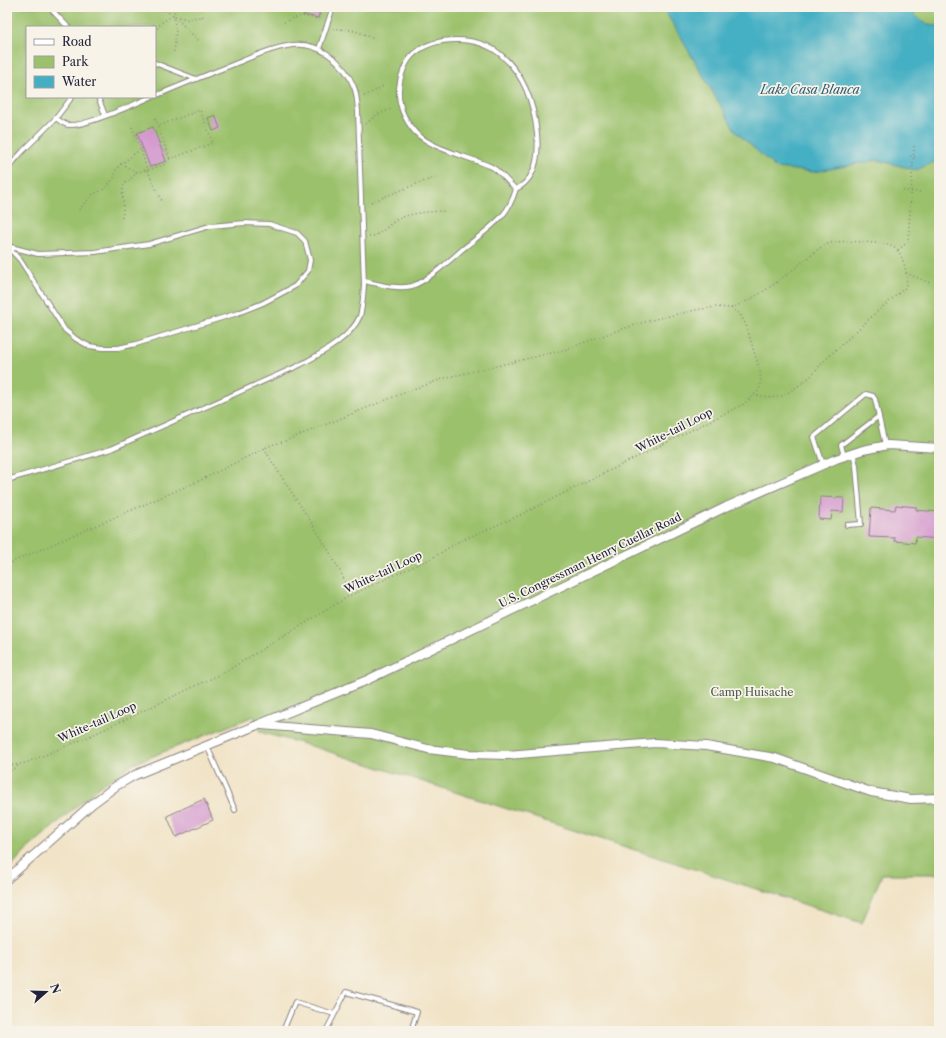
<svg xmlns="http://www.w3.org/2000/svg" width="946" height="1038" viewBox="0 0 946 1038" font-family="'Libre Caslon Text',serif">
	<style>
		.green { fill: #9bc16c; stroke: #5e7254; fill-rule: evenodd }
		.water { fill: #44afc3; stroke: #33687f }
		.building { fill: #d396ce }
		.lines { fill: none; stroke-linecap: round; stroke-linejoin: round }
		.service-casing { stroke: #8a8280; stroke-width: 6 }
		.minor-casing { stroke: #8a8280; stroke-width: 10 }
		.path { stroke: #8a8280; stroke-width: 1.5; stroke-dasharray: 1 3; stroke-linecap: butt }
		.service { stroke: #fff; stroke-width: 4 }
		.minor { stroke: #fff; stroke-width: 8 }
		.labels { text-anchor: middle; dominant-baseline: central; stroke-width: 3.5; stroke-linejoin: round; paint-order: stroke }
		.street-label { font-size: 11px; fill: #22223b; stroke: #f7f3e8 }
		.park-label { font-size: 11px; fill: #4c5a4c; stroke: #f7f3e8 }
		.water-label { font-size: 12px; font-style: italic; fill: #305a71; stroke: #f7f3e8 }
	</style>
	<rect width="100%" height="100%" fill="#f7f3e8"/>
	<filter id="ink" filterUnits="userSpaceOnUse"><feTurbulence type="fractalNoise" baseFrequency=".025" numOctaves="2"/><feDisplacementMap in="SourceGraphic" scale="8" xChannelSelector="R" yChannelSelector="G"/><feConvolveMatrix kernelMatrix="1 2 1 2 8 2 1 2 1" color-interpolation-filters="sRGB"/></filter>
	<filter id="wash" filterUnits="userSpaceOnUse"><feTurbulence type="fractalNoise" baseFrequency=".012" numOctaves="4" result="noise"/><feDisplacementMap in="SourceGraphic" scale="16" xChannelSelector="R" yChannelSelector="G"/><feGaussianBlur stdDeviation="0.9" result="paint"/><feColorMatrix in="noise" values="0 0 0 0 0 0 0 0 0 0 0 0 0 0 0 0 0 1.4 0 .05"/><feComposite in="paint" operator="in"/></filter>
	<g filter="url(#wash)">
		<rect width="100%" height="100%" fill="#f1e3c6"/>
		<!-- green -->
		<path class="green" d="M7 7H939V874H882L862 923 318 748 260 732 254 716 133 764 100 786 25 851 7 871ZM27 27H155V97H27Z"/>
		<!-- water -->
		<path class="water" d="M661 7H906L924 23 939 26V160L916 170 877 160 814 172 776 168 736 132 670 19Z"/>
		<g id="blocks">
			<!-- building -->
			<g class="building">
				<path d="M305 7H321L318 18 304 15Z"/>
				<path d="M215 115 220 128 213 131 208 118Z"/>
				<path d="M153 127 166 161 150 167 137 133Z"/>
				<path d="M820 497 844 498 843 512 832 511 831 520 819 519Z"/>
				<path d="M896 505 916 507V510L939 512V539L916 537 915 543 894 541 895 538 869 537 871 508 895 510Z"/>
				<path d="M204 799 213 820 176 837 167 816Z"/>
			</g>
		</g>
	</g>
	<g filter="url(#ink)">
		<use href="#blocks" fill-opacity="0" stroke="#8a8280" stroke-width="1"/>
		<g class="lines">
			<defs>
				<g id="service">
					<path d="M49 7 68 27"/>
					<path d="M319 49 333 7"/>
					<path d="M155 63 196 79"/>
					<path d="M98 97 105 115"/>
					<path d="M56 118C60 121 64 125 69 125 85 127 135 104 151 97"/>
					<path d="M7 169 23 151 56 118 72 97"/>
					<path d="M7 246 38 254 95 252 149 244 210 226 245 223 269 224 297 233 305 241 310 260 308 271 295 286 263 303 238 313 136 344 118 348H103L89 346 76 339 65 330 20 260 7 246"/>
					<path d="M364 281C379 284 396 290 412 286 428 281 451 259 464 248 477 238 491 228 502 216 509 208 513 199 516 189 537 179 539 155 537 134 534 104 524 74 500 54 478 36 437 35 415 53 405 61 400 77 399 88 398 106 404 119 415 132 431 149 470 157 492 167 501 172 508 183 516 189"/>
					<path d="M844 456 841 445 879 416"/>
					<path d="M823 464 814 437 866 394 873 396 875 399 885 445"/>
					<path d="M7 480 111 449 300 365C320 354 351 338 360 316 363 306 363 295 364 285L358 111C357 102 357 94 354 87 343 59 316 40 287 46 268 49 250 58 232 65 206 75 181 85 155 96"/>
					<path d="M847 525 861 524 856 466 853 452"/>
					<path d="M207 746 235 810"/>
					<path d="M283 1031 295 1002 334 1014"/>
					<path d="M326 1031 346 992 417 1012 411 1031"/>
				</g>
				<g id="minor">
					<path d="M261 725 371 734 428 749 469 754 507 755 655 743 706 746 775 758 871 792 911 799 939 798"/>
					<path d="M7 879 92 804 116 786 135 775 365 681 726 507 836 459 863 450 888 445 939 448"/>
				</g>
			</defs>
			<!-- service casing -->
			<use href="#service" class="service-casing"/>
			<!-- minor casing -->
			<use href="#minor" class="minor-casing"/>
			<!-- path -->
			<g class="path">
				<path d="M163 7 164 10 173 15 198 40"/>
				<path d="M173 15 176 30 174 53"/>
				<path d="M175 16 187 19 205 16"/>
				<path d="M303 16 304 11"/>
				<path d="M284 22 301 16 319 19 321 7"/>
				<path d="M333 29C350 29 358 30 373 39"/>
				<path d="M155 32 161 23 173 15 177 7"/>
				<path d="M364 96 373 92 383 86"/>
				<path d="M155 118 158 126"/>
				<path d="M366 124 376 115 392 109"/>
				<path d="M132 127 141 149 143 148"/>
				<path d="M160 143 164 142"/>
				<path d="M910 156 916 157"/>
				<path d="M121 164 137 172"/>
				<path d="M903 191 921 192"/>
				<path d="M371 202C393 194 414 184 437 177"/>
				<path d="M79 210 93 194 103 190 108 185 114 178 116 169 121 164 141 149 147 170 163 203"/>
				<path d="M122 218C125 206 121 195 124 183L129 181 137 172 147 170 163 165 170 159 213 143 200 110 158 126 170 159"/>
				<path d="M369 237C380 236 389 224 398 219 413 212 429 212 445 211"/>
				<path d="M898 250 908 242 914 146"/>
				<path d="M906 273 930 283"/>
				<path d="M731 308C756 299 779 281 800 264 810 257 818 247 830 243 841 240 863 242 875 243 886 244 896 245 901 256 905 265 909 279 905 288L879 310 826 359 810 377 794 389 782 396 772 398 754 395"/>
				<path d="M264 448C292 497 329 542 351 595"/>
				<path d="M7 564 201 480 271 445 285 441 401 394 445 378 564 350 610 333 651 320 696 310 715 307 731 308 740 314 746 325 760 371 761 382 759 390 751 398 742 405 518 516 458 542 434 557 351 595 225 672 88 737 28 762 21 764 7 766"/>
				<path d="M7 773 19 765"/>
			</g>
			<!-- service -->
			<use href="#service" class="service"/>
			<!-- minor -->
			<use href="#minor" class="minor"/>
		</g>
	</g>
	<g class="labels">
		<!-- street labels -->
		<g class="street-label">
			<text transform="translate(674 430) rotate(-27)">White-tail Loop</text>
			<text transform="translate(590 560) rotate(-26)">U.S. Congressman Henry Cuellar Road</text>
			<text transform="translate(383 572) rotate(-25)">White-tail Loop</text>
			<text transform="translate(97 722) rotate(-24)">White-tail Loop</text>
		</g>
		<!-- park labels -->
		<g class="park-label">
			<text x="752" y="692">Camp Huisache</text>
		</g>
		<!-- water labels -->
		<g class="water-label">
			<text x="810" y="89">Lake Casa Blanca</text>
		</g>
	</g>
	<!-- margin -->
	<rect width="946" height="1038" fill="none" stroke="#f7f3e8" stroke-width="24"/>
	<!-- legend -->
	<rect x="26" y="26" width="130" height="72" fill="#f7f3e8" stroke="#a29fa3"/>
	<rect x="34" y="39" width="20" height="6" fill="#ffffff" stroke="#a29fa3"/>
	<text x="62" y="46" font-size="12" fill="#22223b">Road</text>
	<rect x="34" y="56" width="20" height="12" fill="#9bc16c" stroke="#a29fa3"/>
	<text x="62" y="66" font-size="12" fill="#22223b">Park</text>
	<rect x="34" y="76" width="20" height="12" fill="#44afc3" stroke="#a29fa3"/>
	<text x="62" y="86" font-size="12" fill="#22223b">Water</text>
	<!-- north arrow -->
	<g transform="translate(46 992) rotate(70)" stroke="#f7f3e8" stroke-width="3" paint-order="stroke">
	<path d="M0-3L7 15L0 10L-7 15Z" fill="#22223b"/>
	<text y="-6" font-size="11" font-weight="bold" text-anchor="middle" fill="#22223b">N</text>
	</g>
</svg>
